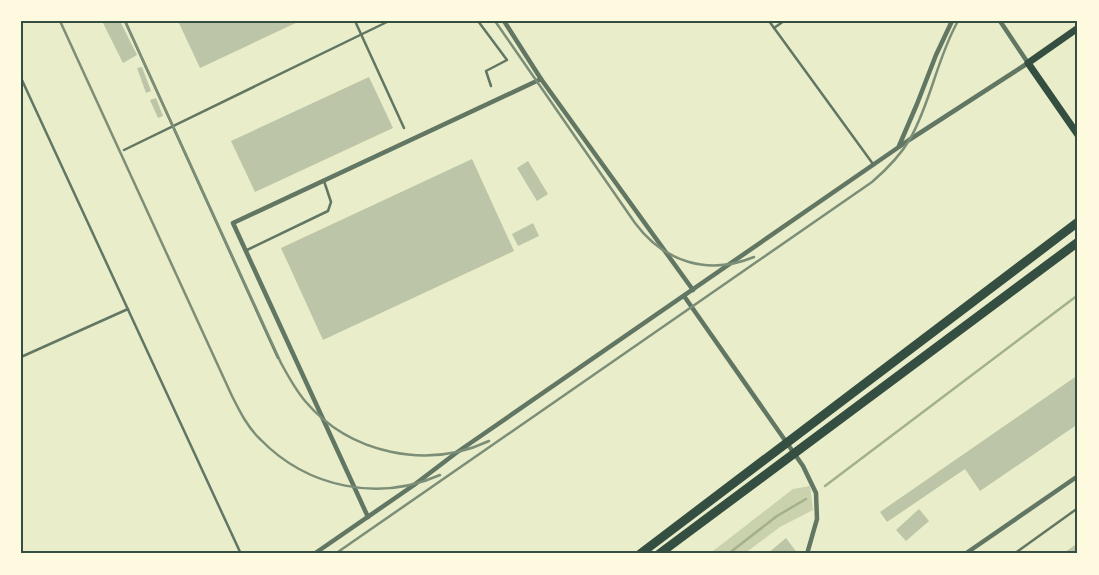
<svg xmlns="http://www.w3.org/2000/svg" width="1099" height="575" viewBox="0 0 1099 575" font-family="'Noto Sans',sans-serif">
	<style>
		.green { fill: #cad2ad }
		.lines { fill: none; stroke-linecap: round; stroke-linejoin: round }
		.stream { stroke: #a3b18a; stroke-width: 2.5 }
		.building { fill: #bcc5a7 }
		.service { stroke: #617663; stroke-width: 2.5 }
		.minor { stroke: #617663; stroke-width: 4.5 }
		.secondary { stroke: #344e41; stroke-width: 7 }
		.motorway { stroke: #344e41; stroke-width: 9 }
		.rail { stroke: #7c8e77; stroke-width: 2.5 }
		.neatline { fill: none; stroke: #344e41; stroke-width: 2 }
	</style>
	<rect width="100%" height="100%" fill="#e9edc9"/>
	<!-- green -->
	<path class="green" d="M810 486 813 510 780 527 744 554H709L793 489Z"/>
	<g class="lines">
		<!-- stream -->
		<g class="stream">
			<path d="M825 486 1078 295"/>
			<path d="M728 554 777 516 806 499"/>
		</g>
	</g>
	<!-- building -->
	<g class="building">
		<path d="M102 21H120L137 55 123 63Z"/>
		<path d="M178 21H300L200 68Z"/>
		<path d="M142 67 151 91 146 93 137 68Z"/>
		<path d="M369 77 393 128 255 192 231 141Z"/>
		<path d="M156 98 163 116 158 118 150 100Z"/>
		<path d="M472 159 514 251 323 340 281 248Z"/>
		<path d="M528 161 548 194 537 201 517 168Z"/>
		<path d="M533 223 539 236 518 246 512 234Z"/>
		<path d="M1078 375V424L980 491 965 469 887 522 880 512Z"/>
		<path d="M919 509 929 521 906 541 896 530Z"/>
		<path d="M786 538 798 554H767Z"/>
		<path d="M1078 543V554H1062Z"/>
	</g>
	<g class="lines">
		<!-- service -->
		<g class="service">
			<path d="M125 21 278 358"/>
			<path d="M355 21 404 128"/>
			<path d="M478 21 507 60 486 71 491 86"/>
			<path d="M769 21 873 164"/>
			<path d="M774 28 784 21"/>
			<path d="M21 78 241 554"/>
			<path d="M124 150 389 21"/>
			<path d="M245 251 328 211 331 202 324 181"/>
			<path d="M21 357 128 309"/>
			<path d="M1014 554 1078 508"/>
		</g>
		<!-- minor -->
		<g class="minor">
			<path d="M504 21 541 79 693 290"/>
			<path d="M899 146 917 104 936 55 952 21"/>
			<path d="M684 296 803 466 816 493 817 519 807 554"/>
			<path d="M368 517 233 223 541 79"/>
			<path d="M314 554 414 485 456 453 909 140 1028 63 1000 21"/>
			<path d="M965 554 1078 476"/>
		</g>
		<!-- secondary -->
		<path class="secondary" d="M1078 28 1028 63 1078 135"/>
		<!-- motorway -->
		<g class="motorway">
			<path d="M640 554 1078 222"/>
			<path d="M659 554 1078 242"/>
		</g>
		<!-- rail -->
		<g class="rail">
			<path d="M60 21 232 396C240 412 248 428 261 440 308 488 379 502 440 475"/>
			<path d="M125 21 281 363C288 376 295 389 305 401 350 454 427 470 489 441"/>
			<path d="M495 21 635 223C664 262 708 276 754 257"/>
			<path d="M335 554 872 182C887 169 900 156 910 139 931 102 937 58 958 21"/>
		</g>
	</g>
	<!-- border -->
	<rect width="1099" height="575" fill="none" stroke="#fefae0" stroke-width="45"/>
	<rect x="22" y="22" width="1054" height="530" class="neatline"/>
</svg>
